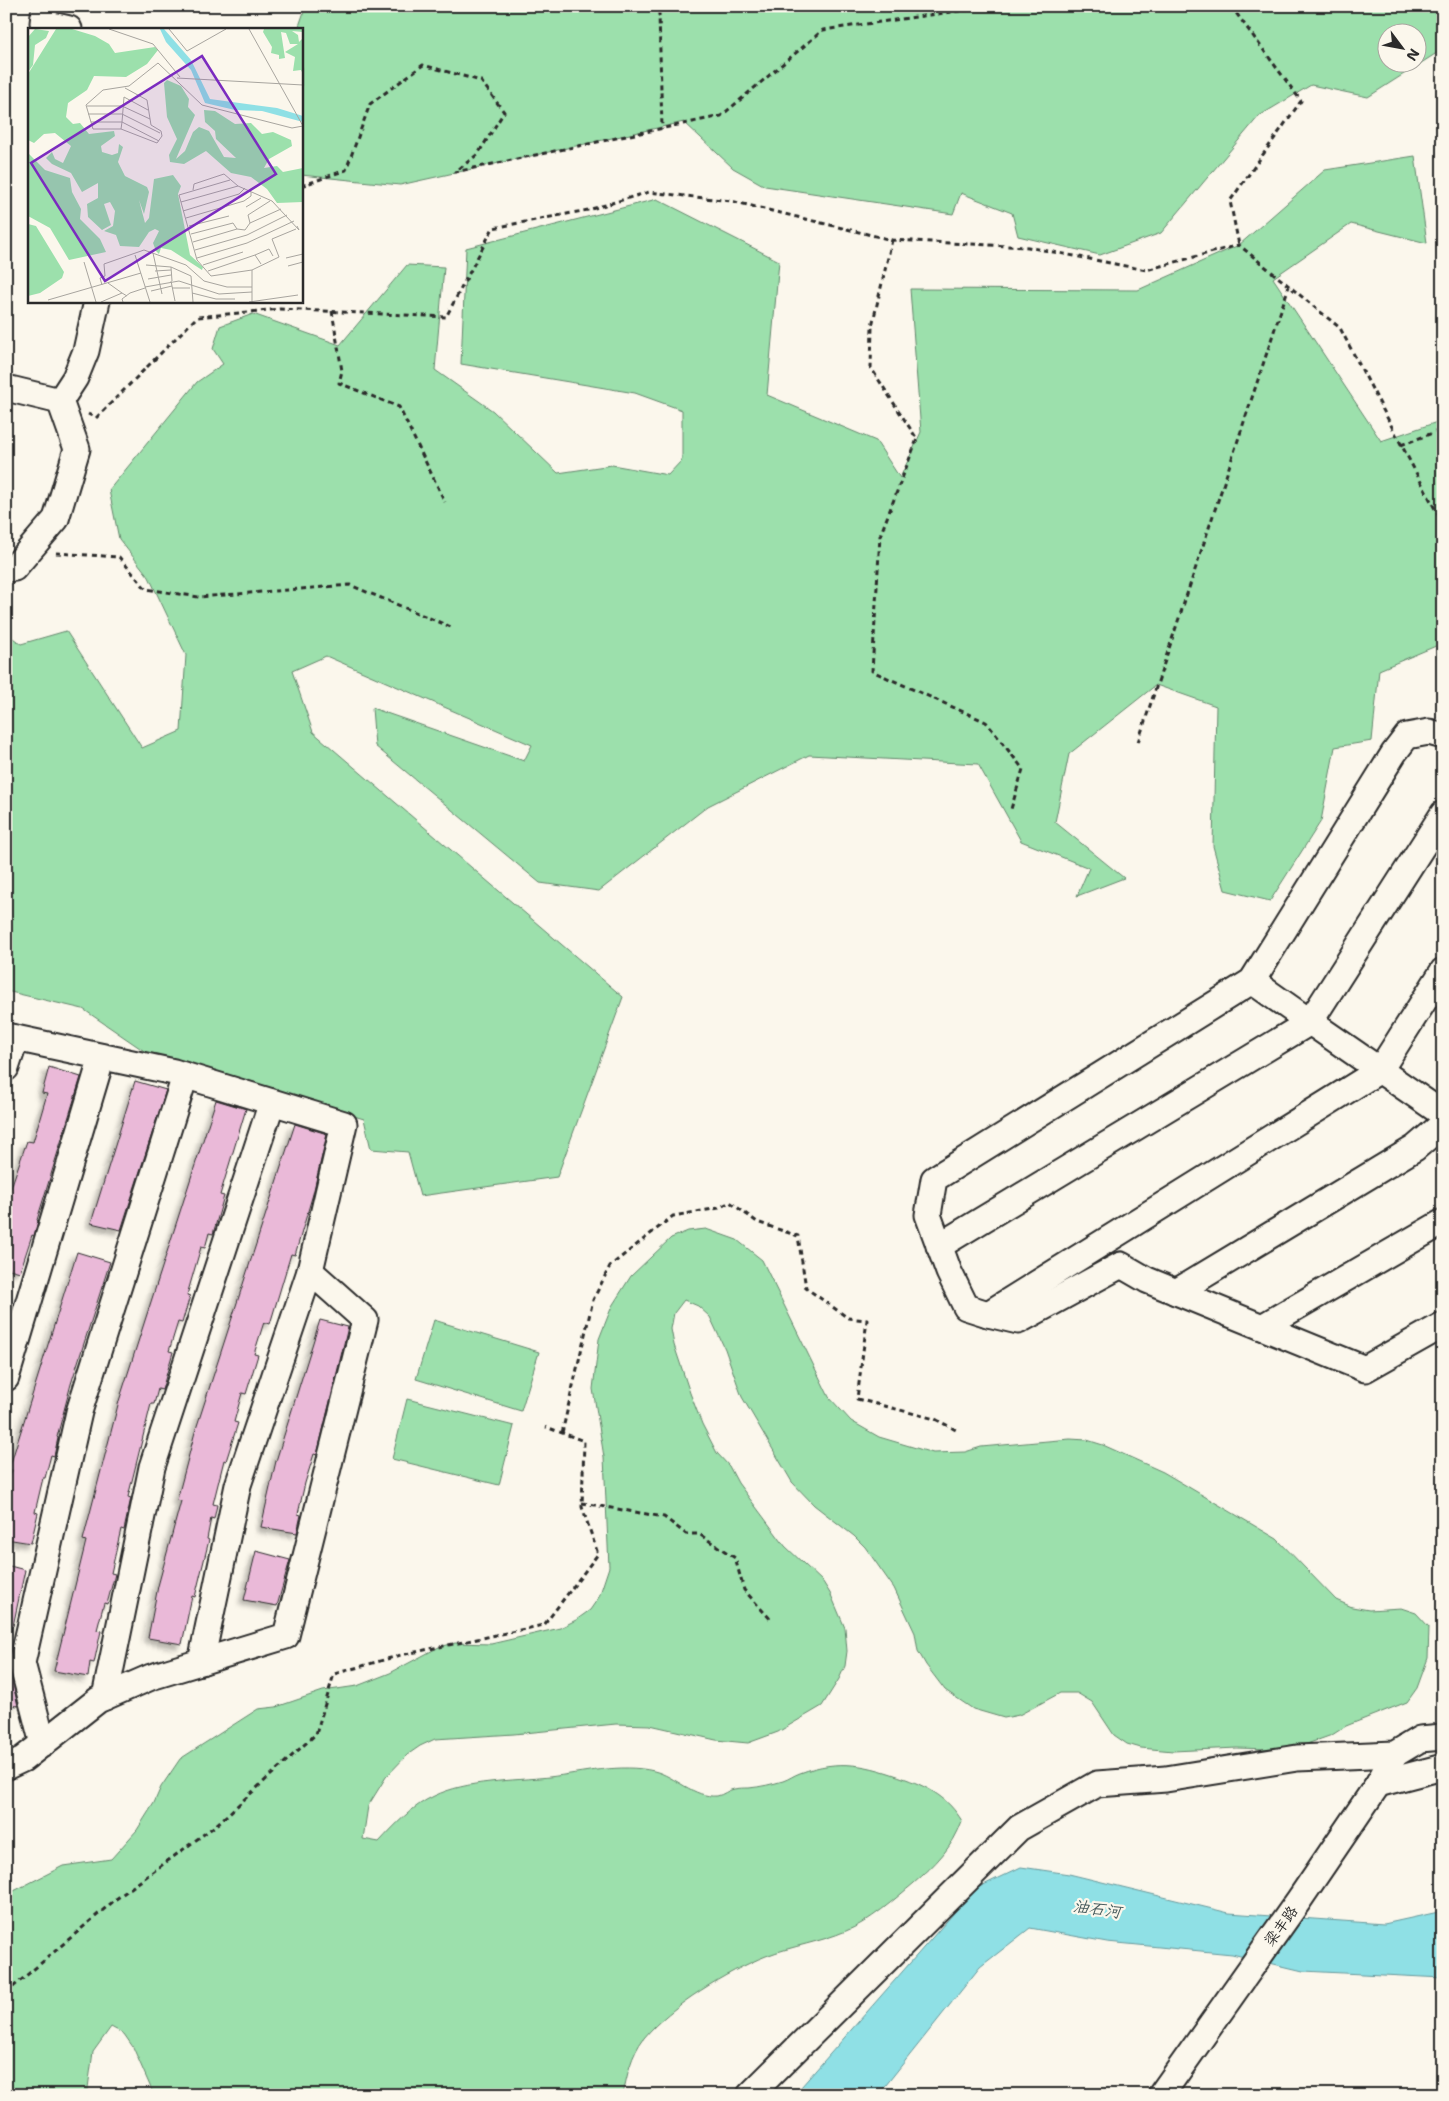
<svg xmlns="http://www.w3.org/2000/svg" width="1449" height="2101" viewBox="0 0 1449 2101" font-family="'Shantell Sans','LXGW WenKai TC',sans-serif">
	<style>
		.green { fill: #9ce0ac; stroke: #64866c; fill-rule: evenodd }
		.water { fill: #8fe0e5; stroke: #67989b }
		.building { fill: #eab9d8; stroke: #2b2b2b; filter: url(#shadow) }
		.lines { fill: none; stroke-linecap: round; stroke-linejoin: round }
		.minor-casing { stroke: #2b2b2b; stroke-width: 29 }
		.path { stroke: #2b2b2b; stroke-width: 3; stroke-dasharray: 5 4; stroke-linecap: butt }
		.minor { stroke: #fbf7ec; stroke-width: 25 }
		.labels { text-anchor: middle; dominant-baseline: central; stroke-width: 4.5; stroke-linejoin: round; paint-order: stroke }
		.street-label { font-size: 15px; fill: #2b2b2b; stroke: #fbf7ec }
		.water-label { font-size: 16px; font-style: italic; fill: #44585a; stroke: #fbf7ec }
		.inset-road { fill: none; stroke: #a8a59f; stroke-width: 1 }
		.view { fill: #7b2cbf; fill-opacity: 0.15; stroke: #7b2cbf; stroke-width: 2.5 }
		.inset-edge { fill: none; stroke: #2b2b2b; stroke-width: 2.5 }
	</style>
	<defs>
		<filter id="shadow"><feDropShadow dx="-4.5" dy="4.5" stdDeviation="2.5" flood-color="#0004"/></filter>
	</defs>
	<rect width="100%" height="100%" fill="#fbf7ec"/>
	<filter id="ink" filterUnits="userSpaceOnUse"><feTurbulence type="fractalNoise" baseFrequency=".02" numOctaves="2"/><feDisplacementMap in="SourceGraphic" scale="10" xChannelSelector="R" yChannelSelector="G"/><feConvolveMatrix kernelMatrix="1 2 1 2 8 2 1 2 1" color-interpolation-filters="sRGB"/></filter>
	<g filter="url(#ink)">
		<!-- green -->
		<g class="green">
			<path d="M306 6H1443V49L1368 97 1311 85 1259 116 1161 233 1100 255 1018 236 1012 213 961 193 953 214 765 186 733 168 684 122 400 185 301 175V29H298ZM1386 32H1416V62H1386Z"/>
			<path d="M1415 156 1427 243 1351 224 1273 278 1381 441 1443 420V643L1379 670 1372 741 1335 747 1321 821 1270 901 1225 890 1213 846 1216 706 1156 685 1069 754 1055 822 1124 878 1077 896 1089 868 1021 841 978 764 809 755 708 806 599 891 540 883 375 746 372 708 524 761 532 745 326 656 292 671 313 732 623 997 557 1177 420 1196 408 1152 371 1149 364 1119 153 1057 83 1009 6 991V633L21 644 66 631 142 748 181 731 186 655 149 577 119 539 109 490 197 382 223 364 213 349 220 326 253 314 340 345 407 265 444 267 435 370 493 411 558 473 612 465 668 475 682 460V410L635 393 461 364 466 248 657 199 779 261 767 395 876 441 900 478 921 432 910 289 1138 290 1239 245 1325 170Z"/>
			<path d="M706 1229 737 1240 762 1260 829 1397 851 1421 879 1437 933 1453 965 1452 981 1447 1070 1439 1087 1440 1103 1445 1163 1472 1277 1539 1336 1600 1352 1607 1369 1610 1401 1608 1416 1613 1429 1627 1428 1658 1417 1688 1407 1702 1346 1726 1332 1735 1301 1746 1268 1749 1237 1748 1173 1751 1141 1748 1127 1744 1114 1735 1092 1702 1077 1693H1060L1019 1715 1004 1718 973 1709 945 1690 926 1665 918 1651 915 1633 894 1588 865 1547 854 1536 814 1505 792 1482 742 1397 725 1349 710 1317 698 1306 684 1300 674 1313 671 1329 674 1345 690 1393 702 1424 717 1453 729 1466 738 1483 785 1546 823 1582 831 1595 845 1628 847 1651 845 1666 839 1679 822 1706 778 1732 748 1743 716 1740 650 1725 616 1724 514 1734 435 1739 420 1746 407 1755 386 1777 368 1806 363 1839 379 1842C395 1825 412 1806 434 1796 467 1780 512 1781 549 1777 582 1773 621 1763 654 1771 675 1776 694 1798 717 1796 723 1795 728 1790 734 1789 739 1788 744 1788 749 1788 760 1787 773 1784 783 1781 789 1779 794 1775 800 1773 840 1758 867 1765 906 1779 930 1788 948 1798 962 1821 953 1847 935 1865 914 1883 895 1899 869 1922 846 1931 821 1942 792 1946 766 1956 728 1971 670 2006 644 2038 631 2055 627 2075 623 2095H154L133 2047 124 2034 111 2027 93 2052 87 2095H6V1895L63 1866 111 1859 137 1830 154 1803 161 1787 180 1759 258 1709 276 1707 323 1691 357 1686 390 1673 439 1647 455 1643 491 1644 560 1628 576 1620 590 1610 599 1597 609 1567 604 1457 593 1389 599 1339 612 1306 631 1276 671 1238 688 1231Z"/>
			<path d="M434 1320 539 1352 521 1411 416 1379Z"/>
			<path d="M407 1399 514 1426 499 1485 392 1459Z"/>
		</g>
		<!-- water -->
		<path class="water" d="M1021 1867 1069 1874 1229 1913 1384 1924 1443 1911V1978L1303 1971 1232 1954 1107 1942 1030 1928 980 1967 878 2095H794L975 1889Z"/>
		<!-- building -->
		<g class="building">
			<path d="M49 1067 81 1077 37 1220 38 1221 34 1236 32 1235 20 1272 6 1268V1202L27 1141 33 1142 47 1094 42 1093Z"/>
			<path d="M135 1081 166 1090 121 1230 91 1223Z"/>
			<path d="M216 1100 246 1109 220 1195 224 1196 213 1234 209 1233 205 1248 201 1247 187 1295 190 1296 182 1323 178 1322 169 1351 173 1352 162 1390 158 1389 154 1404H151L128 1497 131 1498 124 1530 121 1529 111 1573 115 1574 107 1604 104 1603 97 1630 101 1631 94 1663 90 1662 88 1677 54 1671 86 1541 83 1540 119 1401Z"/>
			<path d="M295 1124 327 1134 313 1194 295 1255 291 1254 270 1324 264 1322 254 1354 258 1355 246 1394 242 1393 234 1422 238 1423 226 1461 224 1460 213 1504 217 1505 214 1519 211 1518 207 1539 209 1540 195 1597 192 1596 182 1644 148 1638 158 1586 181 1501 177 1500 195 1432Z"/>
			<path d="M77 1252 110 1262 71 1384 57 1437 58 1438 54 1456 51 1455 45 1478H43L35 1512 38 1513 31 1543 6 1539V1493L12 1470 9 1469Z"/>
			<path d="M320 1320 348 1327 317 1455 314 1454 305 1483 298 1514 301 1515 297 1533 261 1527 276 1461Z"/>
			<path d="M256 1551 290 1560 277 1606 244 1600Z"/>
			<path d="M6 1565 25 1570 13 1626 6 1625Z"/>
			<path d="M6 1680H12L18 1706 6 1705Z"/>
		</g>
		<g class="lines">
			<defs>
				<g id="minor">
					<path d="M45 6 43 23 69 29"/>
					<path d="M6 388 60 401"/>
					<path d="M60 401 75 378 86 351 97 301"/>
					<path d="M6 569 14 568 56 519 77 449 60 401"/>
					<path d="M1443 736 1429 732 1407 736 1394 753 1252 981 934 1179 928 1215 949 1272 966 1307 988 1314 1018 1321 1121 1265 1147 1280 1365 1369 1443 1325"/>
					<path d="M1443 814 1310 1022 1443 1114"/>
					<path d="M6 1036 174 1072 344 1124 310 1271 238 1485 201 1662"/>
					<path d="M6 1068 16 1038"/>
					<path d="M939 1246 1310 1022 1252 981"/>
					<path d="M1176 1292 1415 1148 1443 1124"/>
					<path d="M988 1314 1380 1070 1443 971"/>
					<path d="M1262 1327 1443 1222"/>
					<path d="M6 1378 102 1057"/>
					<path d="M105 1697 152 1467 272 1102"/>
					<path d="M43 1744 22 1663 79 1412 185 1076"/>
					<path d="M6 1767 23 1759 98 1700 151 1677 286 1636 365 1320 310 1271"/>
					<path d="M1378 1784 1443 1767"/>
					<path d="M750 2095 1019 1828 1097 1784 1166 1779 1297 1758 1395 1754 1420 1739 1443 1737"/>
					<path d="M1161 2095 1299 1900 1378 1784 1395 1754"/>
				</g>
			</defs>
			<!-- minor casing -->
			<use href="#minor" class="minor-casing"/>
			<!-- path -->
			<g class="path">
				<path d="M651 6 659 13 662 129"/>
				<path d="M935 6 959 9"/>
				<path d="M1231 6 1301 101 1230 201 1239 245"/>
				<path d="M301 186 346 170 370 104 423 65 481 81 504 112 478 154 455 172 721 116 823 30 995 6"/>
				<path d="M892 240 872 326 871 368 917 439 880 536 872 671 986 722 1023 769 1011 809"/>
				<path d="M332 311 342 371 339 383 399 407 445 502"/>
				<path d="M88 414 96 418 197 317 280 309 446 317 493 228 588 210 649 192 731 201 892 240 1028 247 1146 270 1239 245 1340 328 1443 524"/>
				<path d="M1401 445 1443 429"/>
				<path d="M56 553 119 557 146 589 199 597 350 585 451 627"/>
				<path d="M1138 742 1289 286"/>
				<path d="M562 1433 593 1300 610 1266 673 1216 719 1208 730 1202 757 1222 798 1236 806 1288 848 1318 867 1320 857 1399 935 1419 956 1430"/>
				<path d="M582 1503 664 1517 686 1534H699L735 1558 744 1590 772 1621"/>
				<path d="M6 1993 116 1899 215 1826 316 1734 334 1674 401 1655 544 1625 598 1554 582 1507 584 1441 546 1427"/>
			</g>
			<!-- minor -->
			<use href="#minor" class="minor"/>
		</g>
	</g>
	<g class="labels">
		<!-- street labels -->
		<g class="street-label">
			<text transform="translate(1281 1926) rotate(-54)">梁丰路</text>
		</g>
		<!-- water labels -->
		<g class="water-label">
			<text transform="translate(1097 1909) rotate(8)">油石河</text>
		</g>
	</g>
	<!-- overview -->
	<g transform="translate(28 28)">
		<rect width="275" height="275" fill="#fbf7ec"/>
		<path d="M7 1 21 3 18 10 7 17 5 37 0 44V9ZM28 1H44L67 8 81 16 87 25 127 19 130 22 119 36 98 49 66 48 59 62 40 75 38 89 45 96 52 95 61 106 86 103 87 108 73 118 74 124 84 127 90 125 91 116 95 119 90 134 97 148 119 159 121 164 116 186 111 172 117 195 121 190 126 151 145 147 153 158 150 166 162 227 175 239 174 242 143 222 133 220 131 226 128 223 125 215 131 203 127 201 121 204 111 219 92 218 88 207 76 203 85 198 87 183 82 174 76 176 83 197 74 202 60 189 59 176 70 170V155L54 164 43 145 24 136 18 130 24 124 27 131 35 135 43 118 27 105 16 106 6 115 0 112V46ZM236 1H274L275 4 264 3 270 7 271 14 275 10V46L273 42 265 43 267 29 257 24 270 16H262L258 5 253 4 257 30 251 31V27L243 25 244 19 235 4ZM139 52 153 58 161 71 160 79 167 87 148 131 157 123 165 104 171 99 181 103 196 129 208 130 188 111 187 103 177 94 176 82 187 83 207 96 223 95 234 106 245 104 263 112 264 118 241 131 236 140 249 138 255 144 275 140V174L249 175 239 161 223 149 203 145 178 123 156 136 142 134 141 127 149 111 139 89 136 55ZM0 125 17 142 42 150 44 164 53 181 52 191 72 211 78 224 41 232 22 200 0 188ZM0 196 8 198 36 244 34 250 12 265 0 268Z" fill="#9ce0ac"/>
		<path d="M132 1H136L163 32 182 71 249 80 275 88V94L234 83 207 82 177 75 163 42 138 14Z" fill="#8fe0e5"/>
		<path class="inset-road" d="M81 1 125 16 152 49M141 1 159 23 198 1M221 1 275 98M149 50 275 57M97 60 119 72 123 97 133 103 134 108 129 115 93 101H65L58 77 75 62 101 58 130 35 174 77 264 100 275 98M59 78H94L122 91M60 86H94L132 105M63 94H94L96 69 120 82M93 101 94 94 131 113M202 152 151 167 169 232 183 248 224 242M165 162 166 156 196 146 210 158 244 173 271 202 269 198M153 174 210 158M218 179 233 170M155 183 211 166 217 160M158 190 216 173 223 168V164M222 195 253 181M161 198 201 188M163 206 205 195 209 201 217 202 222 195 220 187 242 173M165 214 209 201M167 222 219 207 259 187M125 225 134 266M107 227 122 274M227 227 241 221 245 228M169 230 219 215 266 193M258 230 275 226M56 234 68 274M118 237 143 239 144 253M175 237 215 224M260 238 275 234M143 239 163 248 165 274M127 243 143 242M180 243 227 227 233 236M120 251 143 247M143 253 147 273M80 255 94 265M74 257 72 250 77 248 76 236 116 222 158 237 176 253 199 259H224M117 259 151 253 191 266 224 264M144 260H162M123 263 144 258M164 265 188 271H207M20 272 113 245M73 274 94 265 99 268M95 274 94 271 102 265 117 260M221 274 270 267M224 274V242L251 229 244 211 268 201"/>
		<path class="view" d="M174 28 248 146 77 253 3 135Z"/>
		<rect width="275" height="275" class="inset-edge"/>
	</g>
	<!-- margin -->
	<rect width="1449" height="2101" fill="none" stroke="#fbf7ec" stroke-width="25"/>
	<rect x="12" y="12" width="1424" height="2076" fill="none" stroke="#2b2b2b" stroke-width="2" filter="url(#ink)"/>
	<!-- north arrow -->
	<g transform="translate(1402 48) rotate(122)"><circle r="24" fill="#fbf7ec" stroke="#a8a59f"/>
	<path d="M0-4L9 19L0 12L-9 19Z" fill="#2b2b2b"/>
	<text y="-8" font-size="14" font-weight="bold" text-anchor="middle" fill="#2b2b2b">N</text>
	</g>
</svg>
